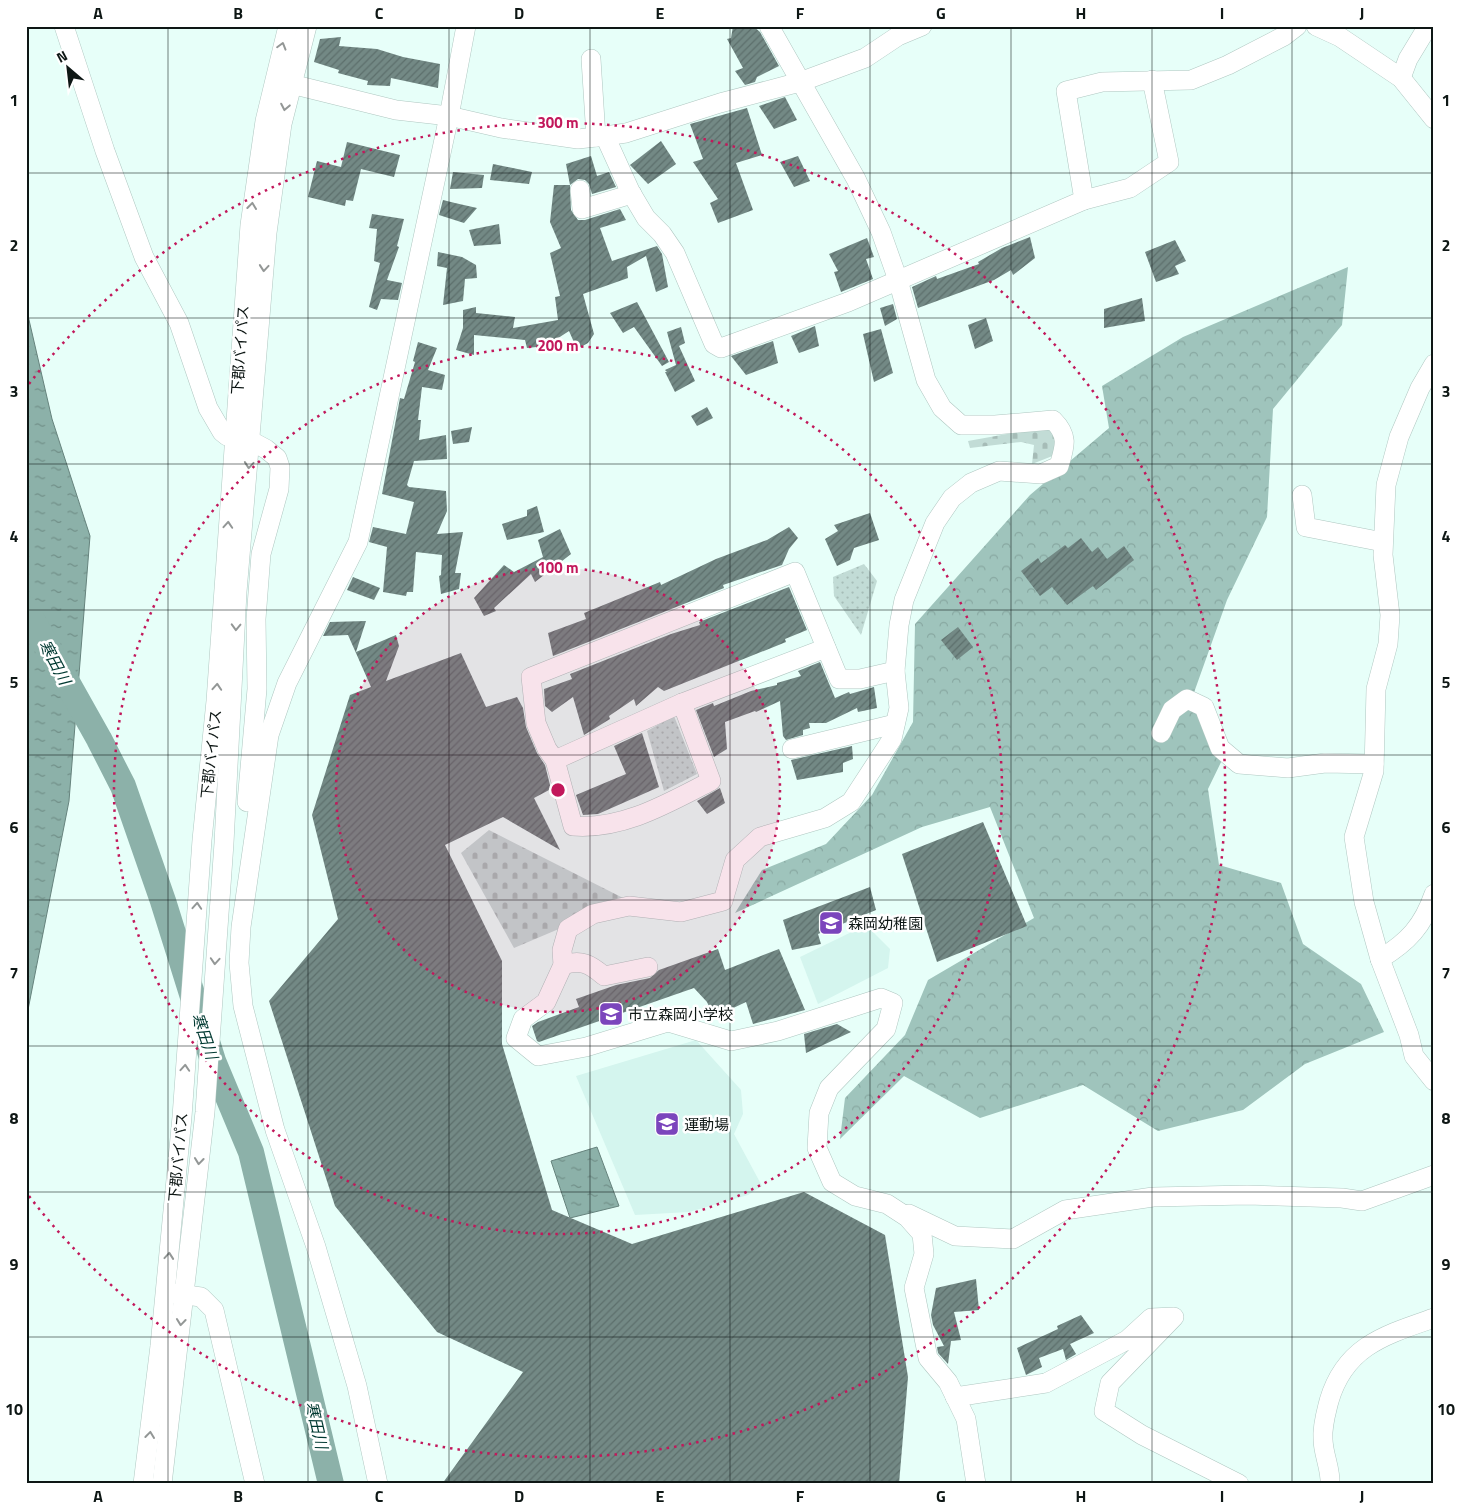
<svg xmlns="http://www.w3.org/2000/svg" width="1460" height="1510" viewBox="0 0 1460 1510" font-family="'Titillium Web','Noto Sans JP',sans-serif">
	<style>
		.built { fill: #d4f5ee }
		.green { fill: url(#green-dots) }
		.forest { fill: url(#forest-crowns) }
		.cemetery { fill: url(#cemetery-stones) }
		.water { fill: url(#water-ripples); stroke: #66837d }
		.lines { fill: none; stroke-linecap: round; stroke-linejoin: round }
		.river { stroke: #8cb1a9; stroke-width: 26 }
		.building { fill: url(#building-hatch) }
		.minor-casing { stroke: #afc7c1; stroke-width: 20 }
		.minor { stroke: #fff; stroke-width: 19 }
		.oneway { stroke: #939796 }
		.grid { fill: none; stroke: #0e1715; stroke-width: 1; stroke-opacity: 0.55 }
		.ring { fill: none; stroke: #c2185b; stroke-width: 2.5; stroke-dasharray: 2.5 5 }
		.labels { text-anchor: middle; dominant-baseline: central; stroke-width: 5; stroke-linejoin: round; paint-order: stroke }
		.street-label { font-size: 15px; fill: #0e1715; stroke: #fff }
		.poi-label { font-size: 15px; fill: #0e1715; stroke: #fff; text-anchor: start }
		.water-label { font-size: 16px; font-style: italic; fill: #003931; stroke: #fff }
		.centre { fill: #c2185b; stroke: #fff; stroke-width: 2.5 }
		.ring-label { font-size: 15px; text-anchor: middle; font-weight: bold; fill: #c2185b; stroke: #fff; stroke-width: 5; stroke-linejoin: round; paint-order: stroke }
		.neatline { fill: none; stroke: #0e1715; stroke-width: 2 }
		.grid-label { font-size: 16px; text-anchor: middle; font-weight: bold; fill: #0e1715 }
	</style>
	<defs>
		<pattern id="green-dots" width="8" height="8" patternUnits="userSpaceOnUse" patternTransform="scale(1.25)"><rect width="8" height="8" fill="#c2dcd6"/><path d="M2 2h.1M6 6h.1" fill="none" stroke="#a6bcb7" stroke-width="1.8" stroke-linecap="round"/></pattern>
		<pattern id="forest-crowns" width="20" height="18" patternUnits="userSpaceOnUse" patternTransform="scale(1.25)"><rect width="20" height="18" fill="#9fc4bc"/><path d="M2 6a3 3 0 1 1 6 0M12 15a3 3 0 1 1 6 0" fill="none" stroke="#88a8a1"/></pattern>
		<pattern id="cemetery-stones" width="16" height="16" patternUnits="userSpaceOnUse" patternTransform="scale(1.25)"><rect width="16" height="16" fill="#c2dcd6"/><path d="M2 7V4a2 2 0 0 1 4 0v3zM10 15v-3a2 2 0 0 1 4 0v3z" fill="#a6bcb7"/></pattern>
		<pattern id="water-ripples" width="26" height="14" patternUnits="userSpaceOnUse" patternTransform="scale(1.25)"><rect width="26" height="14" fill="#8cb1a9"/><path d="M2 4q2-2 4 0t4 0M15 11q2-2 4 0t4 0" fill="none" stroke="#718f88"/></pattern>
		<pattern id="building-hatch" width="6" height="6" patternUnits="userSpaceOnUse" patternTransform="scale(1.25)"><rect width="6" height="6" fill="#738985"/><path d="M-1 1l2-2M0 6l6-6M5 7l2-2" fill="none" stroke="#5d6f6c"/></pattern>
	</defs>
	<rect width="100%" height="100%" fill="#e7fff9"/>
	<!-- built -->
	<g class="built">
		<path d="M866 925 890 949 888 968 818 1004 800 957Z"/>
		<path d="M696 1040 741 1090 743 1114 734 1134 762 1186 748 1195 689 1212 635 1215 576 1076Z"/>
	</g>
	<!-- green -->
	<g class="green">
		<path d="M864 564 877 581 861 635 834 596 833 577Z"/>
		<path d="M674 716 697 774 664 791 647 731Z"/>
	</g>
	<!-- forest -->
	<path class="forest" d="M1348 267 1342 325 1273 409 1267 517 1227 600 1191 701 1224 756 1208 789 1219 865 1281 883 1303 944 1361 984 1384 1032 1305 1064 1243 1110 1158 1131 1083 1085 980 1118 904 1076 840 1139 845 1098 905 1035 928 980 1034 918 990 807 922 827 735 913 762 870 826 844 872 795 913 722 915 624 1030 495 1109 428 1102 386 1183 337Z"/>
	<!-- cemetery -->
	<g class="cemetery">
		<path d="M1045 427 1057 436 1055 455 1032 464 1034 445 1021 442 970 448 968 441Z"/>
		<path d="M489 830 627 900 514 948 461 853Z"/>
	</g>
	<!-- water -->
	<g class="water">
		<path d="M26 307 52 419 90 536 69 801 26 1020Z"/>
		<path d="M597 1147 619 1206 570 1218 551 1161Z"/>
	</g>
	<g class="lines">
		<!-- river -->
		<path class="river" d="M26 609 99 739 123 786 163 901 213 1061 251 1152 331 1484"/>
	</g>
	<!-- building -->
	<g class="building">
		<path d="M733 26H753L760 32 779 66 757 77 755 82 745 85 735 71 743 68 727 39 731 38Z"/>
		<path d="M341 37 339 46 377 49 403 57 440 64 438 88 391 78 390 86 367 85 368 81 338 73 339 70 314 62 320 39Z"/>
		<path d="M785 97 797 120 774 129 759 106Z"/>
		<path d="M747 108 762 155 736 163 753 210 718 223 710 203 718 199 693 162 703 159 690 124Z"/>
		<path d="M661 141 676 164 648 184 630 165Z"/>
		<path d="M347 142 400 155 394 177 361 169 353 201 346 200 345 206 308 197 317 161 341 167Z"/>
		<path d="M591 156 597 176 609 172 616 187 592 194 589 184 585 180 578 179 570 185 566 164Z"/>
		<path d="M798 156 810 181 794 187 780 162Z"/>
		<path d="M493 164 532 172 529 184 490 180Z"/>
		<path d="M453 172 484 175 482 188 450 189Z"/>
		<path d="M554 185H570L571 210 578 220H585L620 209 626 220 600 228 612 261 657 246 662 254 668 287 656 292 646 256 627 267 628 278 583 294 594 334 588 343 577 349 569 331 546 346 527 348 525 340 474 335V355L456 350 463 328V310L476 307V313L515 317 513 328 558 320 555 297 560 296 550 253 561 248 550 222Z"/>
		<path d="M443 200 455 203 477 208 464 223 439 215Z"/>
		<path d="M372 214 404 219 397 246 399 247 387 280 402 283 398 300 381 299 377 310 369 307 380 263 374 261 377 229 369 228Z"/>
		<path d="M499 224 501 244 474 246 469 230Z"/>
		<path d="M1030 237 1035 258 1013 275 1011 270 994 280 918 308 912 287 936 276 937 279 979 264 978 262 1002 248Z"/>
		<path d="M867 238 874 257 866 259 873 279 841 292 834 272 838 271 829 254Z"/>
		<path d="M1175 240 1186 261 1175 266 1179 274 1156 282 1145 252Z"/>
		<path d="M438 252 462 257 476 265 477 278 465 279 463 301 443 305 447 268 437 266Z"/>
		<path d="M1142 298 1145 321 1104 328V309Z"/>
		<path d="M637 302 669 362 662 366 634 327 623 333 610 313Z"/>
		<path d="M893 304 897 319 885 326 880 308Z"/>
		<path d="M986 318 993 341 975 349 968 325Z"/>
		<path d="M815 326 819 346 799 353 791 336Z"/>
		<path d="M681 327 685 343 679 346 695 381 675 392 665 372H667L665 370 676 365 667 332Z"/>
		<path d="M881 329 893 373 874 382 863 334Z"/>
		<path d="M773 341 778 363 746 375 731 356Z"/>
		<path d="M418 342 437 348 428 370 445 375 442 390 422 387 418 420H421L419 440 446 435 447 459 414 461 407 485 409 487 446 491 447 511 437 534 463 532 455 573H461L459 589 441 594 439 576 441 575 442 555 416 552 413 592H407L406 596 383 592 387 547 369 542 373 527 406 534 414 502 382 494 400 398 404 399 415 362 413 361Z"/>
		<path d="M707 407 713 418 697 426 691 416Z"/>
		<path d="M472 427 469 442 453 444 451 431Z"/>
		<path d="M537 506 544 532 507 540 502 524 527 516V510Z"/>
		<path d="M870 513 879 540 854 548 850 560 837 566 825 539 838 531 834 525Z"/>
		<path d="M789 527 798 538 789 549 782 565 723 585 724 588 553 656 548 633 586 619 584 613 660 582 661 585 716 559 767 540Z"/>
		<path d="M560 529 571 554 535 582 531 574 494 608 496 611 484 616 474 598 504 565 514 572 543 557 538 540Z"/>
		<path d="M1081 538 1092 552 1098 547 1107 559 1124 546 1134 560 1096 590 1093 586 1067 605 1052 587 1040 596 1021 571 1038 558 1041 563 1065 545 1068 548Z"/>
		<path d="M353 577 380 588 374 600 347 590Z"/>
		<path d="M789 587 807 630 785 639 786 642 664 691 658 687 636 706 634 699 609 716 610 719 584 735 573 697 552 712 545 706 544 689 572 679 570 674 671 634 700 625 699 622Z"/>
		<path d="M366 621 356 652 396 635 399 646 386 681 461 653 486 707 517 697 523 708 526 727 537 753 545 765 551 789 534 798 560 850 503 817 445 845 502 961V1044L552 1210 632 1244 804 1192 885 1235 908 1377 899 1484H442L523 1372 437 1332 335 1206 269 1001 338 919 312 815 350 695 371 687 348 635 323 636 330 622Z"/>
		<path d="M958 627 973 647 957 660 941 640Z"/>
		<path d="M820 662 835 698 849 692 850 694 874 687 877 708 858 712 857 708 826 723H809L810 728 803 730V735L786 740 783 736 780 701 756 712 755 711 725 722 727 749 714 757 696 710 713 703 714 706 751 691 777 685V683L801 676 798 671Z"/>
		<path d="M642 733 659 787 598 814 583 815 576 795 626 774 614 746Z"/>
		<path d="M852 746 853 759 843 763V772L797 780 791 760Z"/>
		<path d="M720 788 725 803 707 814 697 801Z"/>
		<path d="M983 822 1027 926 937 962 902 854Z"/>
		<path d="M870 887 876 910 818 934 821 944 792 950 783 920Z"/>
		<path d="M718 949 725 970 779 949 805 1010 753 1024 746 1002 714 1017 707 1002 694 988 539 1042 537 1041 532 1026 538 1022 579 1007 576 999 616 985 650 978 659 970Z"/>
		<path d="M837 1024 851 1032 806 1053 804 1034Z"/>
		<path d="M976 1279 979 1310 954 1312 961 1340 951 1341 948 1364 938 1353 937 1347 944 1346 933 1325 931 1315 936 1288Z"/>
		<path d="M1081 1315 1094 1333 1070 1344 1076 1354 1066 1360 1063 1349 1039 1358 1042 1367 1026 1375 1017 1348 1058 1329 1057 1326Z"/>
	</g>
	<g class="lines">
		<defs>
			<g id="minor">
				<path d="M64 26 105 151 144 257 179 323 208 408 222 432 227 436 251 441 266 449 277 458 280 467 279 489 261 554 256 619 257 689 247 802"/>
				<path d="M769 26 856 179 881 232 898 280 926 380 942 408 961 425H995L1053 420C1069 436 1065 446 1059 466L1041 474 999 471 971 483 952 498 935 523 904 600 899 625 895 671 899 708 892 739 851 802 825 818 760 837 735 860 723 901 681 912 629 906 593 914 568 929 562 950 563 965 546 1002 523 1019 516 1038 538 1056 586 1047 668 1022 731 1041 778 1031 881 998 893 1003 886 1029 829 1088 819 1113 817 1148 832 1182 855 1196 887 1204 907 1217 922 1234 924 1254 914 1288 928 1358 948 1382 966 1419 976 1484"/>
				<path d="M1316 26 1340 37 1401 78 1434 119"/>
				<path d="M591 59 596 137"/>
				<path d="M1401 78 1408 59 1428 26"/>
				<path d="M291 84 396 110 449 116 501 128 578 139 605 136 626 133 720 103 800 82 865 58 898 36 922 26"/>
				<path d="M605 136 630 191 646 218 662 234 675 253 714 344 721 348 848 302 1084 200 1066 91 1102 82 1191 80 1228 65 1284 36 1297 26"/>
				<path d="M580 190 582 209 632 194"/>
				<path d="M1084 200 1130 188 1169 162 1152 80"/>
				<path d="M1434 364 1420 388 1399 437 1386 485 1383 555 1390 615 1388 644 1376 689 1374 771 1354 837 1364 902 1380 959 1409 1035 1414 1056 1434 1081"/>
				<path d="M1302 495 1306 527 1383 542"/>
				<path d="M682 703 711 781C668 803 623 830 573 826L555 760 547 749 536 723 531 677 795 572 839 679H860L895 671"/>
				<path d="M1161 733 1172 710 1187 699 1204 707 1220 748 1239 764 1288 768 1325 763 1374 764"/>
				<path d="M792 749 895 724"/>
				<path d="M555 760 682 703 826 648"/>
				<path d="M1380 959C1408 942 1423 926 1434 894"/>
				<path d="M563 965C581 959 590 964 604 976L648 967"/>
				<path d="M909 1214 955 1236 1013 1239 1065 1210 1153 1197 1247 1195 1342 1198 1362 1201 1434 1175"/>
				<path d="M172 1293 201 1297 214 1310 255 1484"/>
				<path d="M955 1397 1046 1383 1127 1340 1151 1318 1174 1317 1110 1383 1104 1411 1142 1435 1239 1484"/>
				<path d="M143 1484 160 1346 182 1117 202 840 216 701 250 225 265 121 288 26"/>
				<path d="M162 1484 205 1112 224 843 237 592 267 233 282 124 307 26"/>
				<path d="M378 1484 357 1386 316 1247 275 1130 243 1006 239 963 241 927 269 735 287 683 358 542 449 116 466 26"/>
				<path d="M1330 1484C1331 1469 1323 1454 1323 1439 1322 1426 1326 1413 1329 1401 1345 1346 1385 1335 1434 1318"/>
			</g>
		</defs>
		<!-- minor casing -->
		<use href="#minor" class="minor-casing"/>
		<!-- minor -->
		<use href="#minor" class="minor"/>
	</g>
	<!-- one-way arrows -->
	<defs><path id="oneway-chevron" d="M-2-3.5L2.5 0L-2 3.5" fill="none" stroke-width="1.6" stroke-linecap="round" stroke-linejoin="round" transform="scale(1.25)"/></defs>
	<g class="oneway">
		<use href="#oneway-chevron" transform="translate(282 46) rotate(-74)"/>
		<use href="#oneway-chevron" transform="translate(285 107) rotate(101)"/>
		<use href="#oneway-chevron" transform="translate(252 206) rotate(-83)"/>
		<use href="#oneway-chevron" transform="translate(264 268) rotate(95)"/>
		<use href="#oneway-chevron" transform="translate(249 465) rotate(95)"/>
		<use href="#oneway-chevron" transform="translate(228 525) rotate(-86)"/>
		<use href="#oneway-chevron" transform="translate(236 627) rotate(92)"/>
		<use href="#oneway-chevron" transform="translate(217 687) rotate(-86)"/>
		<use href="#oneway-chevron" transform="translate(197 906) rotate(-86)"/>
		<use href="#oneway-chevron" transform="translate(215 961) rotate(94)"/>
		<use href="#oneway-chevron" transform="translate(185 1068) rotate(-86)"/>
		<use href="#oneway-chevron" transform="translate(199 1161) rotate(96)"/>
		<use href="#oneway-chevron" transform="translate(169 1256) rotate(-85)"/>
		<use href="#oneway-chevron" transform="translate(181 1322) rotate(96)"/>
		<use href="#oneway-chevron" transform="translate(150 1435) rotate(-83)"/>
	</g>
	<!-- grid -->
	<path class="grid" d="M168 26V1484M308 26V1484M449 26V1484M590 26V1484M730 26V1484M870 26V1484M1011 26V1484M1152 26V1484M1292 26V1484M26 173H1434M26 318H1434M26 464H1434M26 610H1434M26 755H1434M26 900H1434M26 1046H1434M26 1192H1434M26 1337H1434"/>
	<!-- distance rings -->
	<circle cx="558" cy="790" r="222" fill="#c2185b" fill-opacity=".12"/>
	<g class="ring">
		<circle cx="558" cy="790" r="222"/>
		<circle cx="558" cy="790" r="444"/>
		<path d="M29 384A667 667 0 1 1 29 1196"/>
	</g>
	<!-- icons -->
	<defs>
		<symbol id="school-square" viewBox="-11 -11 22 22"><rect x="-9" y="-9" width="18" height="18" rx="4" fill="#7b45bc" stroke="#fff"/><path d="M0-5L7-2L0 1L-7-2ZM-4 1L0 2.5L4 1V4Q0 6-4 4Z" fill="#fff"/></symbol>
	</defs>
	<g fill-rule="evenodd">
		<use href="#school-square" x="817" y="909" width="28" height="28"/>
		<use href="#school-square" x="597" y="1000" width="28" height="28"/>
		<use href="#school-square" x="653" y="1110" width="28" height="28"/>
	</g>
	<g class="labels">
		<!-- street labels -->
		<g class="street-label">
			<text transform="translate(240 350) rotate(-86)">下郡バイパス</text>
			<text transform="translate(211 754) rotate(-84)">下郡バイパス</text>
			<text transform="translate(178 1157) rotate(-85)">下郡バイパス</text>
		</g>
		<!-- poi labels -->
		<g class="poi-label">
			<text x="848" y="923">森岡幼稚園</text>
			<text x="628" y="1014">市立森岡小学校</text>
			<text x="684" y="1124">運動場</text>
		</g>
		<!-- water labels -->
		<g class="water-label">
			<text transform="translate(55 662) rotate(62)">寒田川</text>
			<text transform="translate(205 1036) rotate(71)">寒田川</text>
			<text transform="translate(317 1425) rotate(77)">寒田川</text>
		</g>
	</g>
	<circle cx="558" cy="790" r="8" class="centre"/>
	<g class="ring-label">
		<text x="558" y="128">300 m</text>
		<text x="558" y="351">200 m</text>
		<text x="558" y="573">100 m</text>
	</g>
	<!-- border -->
	<rect width="1460" height="1510" fill="none" stroke="#ffffff" stroke-width="55"/>
	<!-- north arrow -->
	<g transform="translate(68 68) rotate(332)" stroke="#ffffff" stroke-width="4" paint-order="stroke">
	<path d="M0-4L9 19L0 12L-9 19Z" fill="#0e1715"/>
	<text y="-8" font-size="14" font-weight="bold" text-anchor="middle" fill="#0e1715">N</text>
	</g>
	<rect x="28" y="28" width="1404" height="1454" class="neatline"/>
	<g class="grid-label">
		<text x="98" y="19">A</text>
		<text x="238" y="19">B</text>
		<text x="379" y="19">C</text>
		<text x="519" y="19">D</text>
		<text x="660" y="19">E</text>
		<text x="800" y="19">F</text>
		<text x="941" y="19">G</text>
		<text x="1081" y="19">H</text>
		<text x="1222" y="19">I</text>
		<text x="1362" y="19">J</text>
		<text x="14" y="106">1</text>
		<text x="1446" y="106">1</text>
		<text x="14" y="251">2</text>
		<text x="1446" y="251">2</text>
		<text x="14" y="397">3</text>
		<text x="1446" y="397">3</text>
		<text x="14" y="542">4</text>
		<text x="1446" y="542">4</text>
		<text x="14" y="688">5</text>
		<text x="1446" y="688">5</text>
		<text x="14" y="833">6</text>
		<text x="1446" y="833">6</text>
		<text x="14" y="979">7</text>
		<text x="1446" y="979">7</text>
		<text x="14" y="1124">8</text>
		<text x="1446" y="1124">8</text>
		<text x="14" y="1270">9</text>
		<text x="1446" y="1270">9</text>
		<text x="14" y="1415">10</text>
		<text x="1446" y="1415">10</text>
		<text x="98" y="1502">A</text>
		<text x="238" y="1502">B</text>
		<text x="379" y="1502">C</text>
		<text x="519" y="1502">D</text>
		<text x="660" y="1502">E</text>
		<text x="800" y="1502">F</text>
		<text x="941" y="1502">G</text>
		<text x="1081" y="1502">H</text>
		<text x="1222" y="1502">I</text>
		<text x="1362" y="1502">J</text>
	</g>
</svg>
